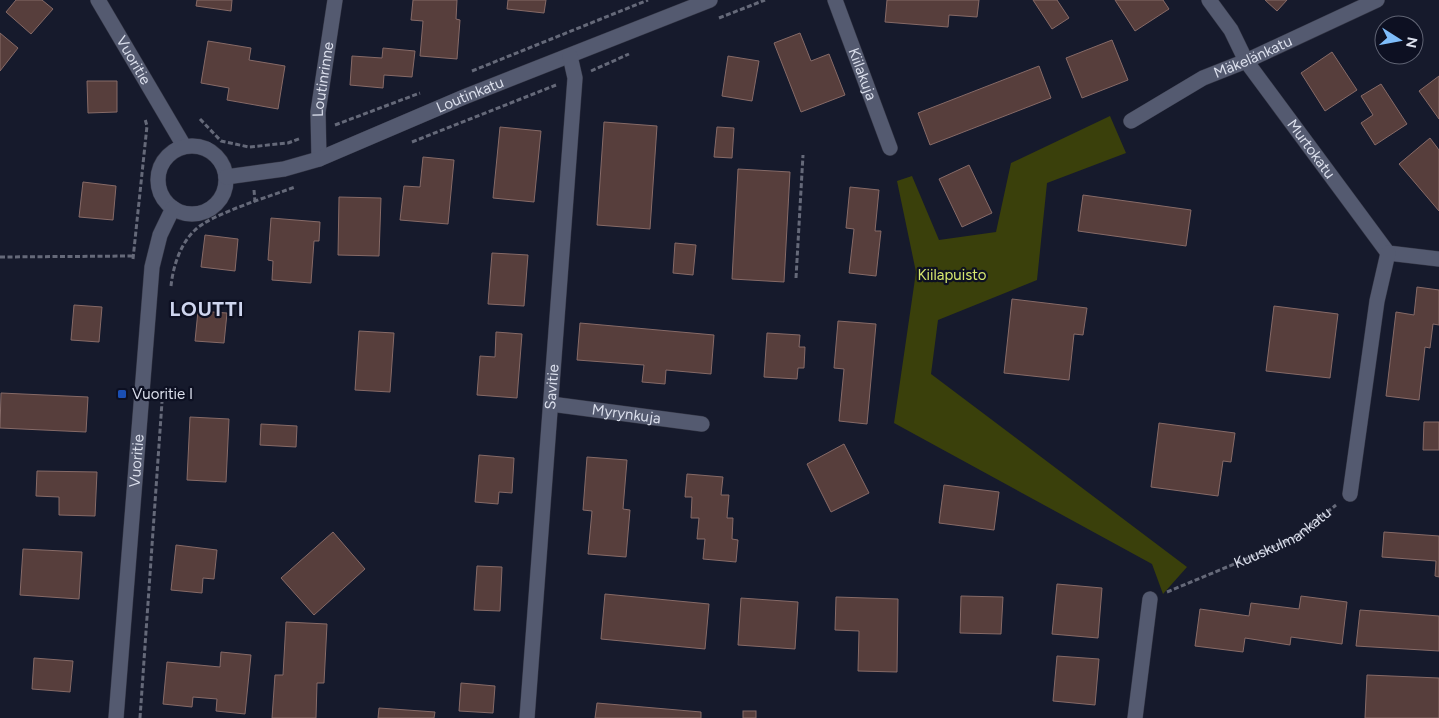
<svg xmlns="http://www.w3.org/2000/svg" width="1439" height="718" viewBox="0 0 1439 718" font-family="Figtree,sans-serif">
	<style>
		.green { fill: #3a400b }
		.building { fill: #573e3c; stroke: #866a67 }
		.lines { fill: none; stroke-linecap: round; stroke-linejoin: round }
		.minor-casing { stroke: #333544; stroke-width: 16 }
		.path { stroke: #656979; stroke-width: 3; stroke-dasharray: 5 2.5; stroke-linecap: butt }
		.minor { stroke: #545a70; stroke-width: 15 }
		.transit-dot { fill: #1a4fb4; stroke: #0d1022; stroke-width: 2 }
		.labels { text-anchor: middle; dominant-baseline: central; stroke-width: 4.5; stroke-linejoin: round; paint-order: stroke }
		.street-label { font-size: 15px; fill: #dbdfec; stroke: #0d1022 }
		.park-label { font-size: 15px; fill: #d6e76e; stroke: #0d1022 }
		.poi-label { font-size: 15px; fill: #dbdfec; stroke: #0d1022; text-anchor: start }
		.district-label { font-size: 20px; font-weight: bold; letter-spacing: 1px; fill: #cfd6ef; stroke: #0d1022 }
	</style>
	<rect width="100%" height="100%" fill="#161a2c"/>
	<!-- green -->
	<path class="green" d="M1110 116 1126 153 1047 183 1037 280 938 320 931 374 1187 567 1163 594 1152 564 894 423 916 272 897 181 912 176 939 240 996 232 1011 163Z"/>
	<!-- building -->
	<g class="building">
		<path d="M16 0H42L53 9 31 34 6 12Z"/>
		<path d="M197 0H232L231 11 196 6Z"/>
		<path d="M413 0H457L456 19 460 20 457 59 420 56 423 21 411 20Z"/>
		<path d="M508 0H546L544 13 507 9Z"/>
		<path d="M887 0H979L977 17 949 15 948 27 885 22Z"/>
		<path d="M1033 0H1057L1069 18 1052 29Z"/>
		<path d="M1115 0H1163L1169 9 1135 31Z"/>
		<path d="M1265 0H1287L1277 11Z"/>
		<path d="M0 33 18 48 0 71Z"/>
		<path d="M800 33 811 61 829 54 845 95 801 112 774 43Z"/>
		<path d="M1112 40 1128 80 1082 98 1066 58Z"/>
		<path d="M208 41 251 48 249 60 285 66 278 109 227 100 229 88 201 83Z"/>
		<path d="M383 48 415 51 412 77 384 75 383 88 350 85 352 56 382 58Z"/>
		<path d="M1332 52 1357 90 1325 111 1301 73Z"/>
		<path d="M728 56 759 61 752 101 722 96Z"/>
		<path d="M1039 66 1051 98 930 145 918 113Z"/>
		<path d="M1439 76V119L1419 91Z"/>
		<path d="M87 81H117V112L88 113Z"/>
		<path d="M1381 84 1407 124 1375 145 1361 123 1373 115 1361 96Z"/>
		<path d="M604 122 657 126 650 229 597 225Z"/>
		<path d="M500 127 541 131 534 202 493 198Z"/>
		<path d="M717 127 734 128 732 158 714 157Z"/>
		<path d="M1430 138 1439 150V211L1399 164Z"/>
		<path d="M423 157 454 160 448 224 400 220 404 186 420 187Z"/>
		<path d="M969 165 992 213 962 227 939 179Z"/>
		<path d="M738 169 790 172 784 282 732 279Z"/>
		<path d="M83 182 116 186 113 220 79 217Z"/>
		<path d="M850 187 879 190 875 231H881L876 276 849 273 854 229 846 228Z"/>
		<path d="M1083 195 1191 210 1186 246 1078 231Z"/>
		<path d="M339 197 381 198 379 256 338 255Z"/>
		<path d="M271 218 320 222 319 241H314L311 283 272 280 273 261 268 260Z"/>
		<path d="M205 235 238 239 235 271 201 267Z"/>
		<path d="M675 243 696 245 693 275 673 273Z"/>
		<path d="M492 253 528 255 524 306 488 304Z"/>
		<path d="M1417 287 1439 290V325L1433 324 1430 348 1425 347 1419 400 1386 396 1396 312 1414 315Z"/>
		<path d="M1012 299 1087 308 1083 335 1074 334 1069 380 1004 373Z"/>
		<path d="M74 305 102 307 99 342 71 340Z"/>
		<path d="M1274 306 1338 314 1330 378 1266 371Z"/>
		<path d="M198 311 227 313 224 343 195 341Z"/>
		<path d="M838 321 876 324 867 424 839 421 844 369 834 368Z"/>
		<path d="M580 323 714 335 711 374 666 370 665 384 642 382 644 365 577 360Z"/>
		<path d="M359 331 394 333 390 392 355 390Z"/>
		<path d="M496 332 522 334 517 398 477 395 480 356 495 357Z"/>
		<path d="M767 333 800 335 799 347H805L804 368H798L797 379 764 377Z"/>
		<path d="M1 393 88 397 86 432 0 428Z"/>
		<path d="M190 417 229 419 226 482 187 480Z"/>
		<path d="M1424 422H1439V450H1423Z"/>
		<path d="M1159 423 1235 433 1231 462 1223 461 1218 496 1151 487Z"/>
		<path d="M261 424 297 426 296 447 260 445Z"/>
		<path d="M844 444 869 493 831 512 807 464Z"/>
		<path d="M479 455 514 458 512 493 499 492 498 504 475 502Z"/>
		<path d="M587 457 627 460 623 509 630 510 626 557 588 554 592 511 583 510Z"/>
		<path d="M37 471 97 472 95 516 59 515V497L36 496Z"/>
		<path d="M687 474 723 477 721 495H729L727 518H733L732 539 738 540 736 562 703 559 705 539H697L699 518H691L692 497H685Z"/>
		<path d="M944 485 999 492 994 530 939 523Z"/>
		<path d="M333 532 365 569 314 615 281 578Z"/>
		<path d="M1384 532 1439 536V577L1435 576 1436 561 1382 557Z"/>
		<path d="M176 545 217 550 214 579 203 578 202 593 171 590Z"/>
		<path d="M23 549 82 552 79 599 20 595Z"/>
		<path d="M477 566 502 567 500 611 474 610Z"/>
		<path d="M1057 584 1102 588 1098 638 1052 634Z"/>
		<path d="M605 594 709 604 705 649 601 639Z"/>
		<path d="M961 596 1003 597 1001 634 960 633Z"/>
		<path d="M1301 596 1347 602 1342 644 1291 637 1290 645 1245 638 1243 652 1195 646 1200 609 1249 616 1251 603 1299 609Z"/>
		<path d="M836 597 898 599 897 672 858 671 859 631 835 630Z"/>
		<path d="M741 598 798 602 795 649 738 645Z"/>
		<path d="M1360 610 1439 616V651L1356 646Z"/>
		<path d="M286 622 327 624 324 683H317L316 718H272L275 675H283Z"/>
		<path d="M221 652 251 655 245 714 216 711 217 699 193 697 192 707 163 704 167 662 220 667Z"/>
		<path d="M1057 656 1099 659 1095 705 1053 701Z"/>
		<path d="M34 658 73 661 70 692 32 689Z"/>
		<path d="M1367 675 1439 678V718H1365Z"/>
		<path d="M461 683 495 686 493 713 459 711Z"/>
		<path d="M597 703 701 712V718H595Z"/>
		<path d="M379 708 435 712 434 718H378Z"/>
		<rect x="743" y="711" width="13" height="7"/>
	</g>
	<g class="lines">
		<defs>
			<g id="minor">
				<path id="s2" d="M98 0 184 146"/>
				<path id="s3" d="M835 0 890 148"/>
				<path id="s4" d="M1209 0 1231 30 1246 61 1388 253 1439 259"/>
				<path id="s5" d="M1131 121 1203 78 1246 61 1377 0"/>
				<circle cx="192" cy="180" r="34"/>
				<path id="s6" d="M319 159 318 112 335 0"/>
				<path id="s7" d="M226 177 284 169 319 159 464 97 710 0"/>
				<path id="s8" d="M551 404 702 424"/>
				<path d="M1350 494 1377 301 1388 253"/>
				<path id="s9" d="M116 718 152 267 160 235 173 208"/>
				<path id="s10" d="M527 718 575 78 570 56"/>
				<path d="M1135 718 1150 599"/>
			</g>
		</defs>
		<!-- minor casing -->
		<use href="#minor" class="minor-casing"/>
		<!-- path -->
		<g class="path">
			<path d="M719 18 765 0"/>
			<path d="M472 71 648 0"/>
			<path d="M591 71 629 54"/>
			<path d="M200 119 221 141 249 147 288 143 301 138"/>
			<path d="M335 125 420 93"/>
			<path d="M412 142 556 85"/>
			<path d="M254 190 255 202"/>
			<path d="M0 257 133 256"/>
			<path d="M133 259 147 126 145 119"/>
			<path d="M796 278 803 155"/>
			<path d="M171 286C173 267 180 244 195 230 211 214 271 196 295 187"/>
			<path id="s1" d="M1167 592 1251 557 1296 537 1336 505"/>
			<path d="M140 718 162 402"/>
		</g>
		<!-- minor -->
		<use href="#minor" class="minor"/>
	</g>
	<!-- markers -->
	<rect class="transit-dot" x="117" y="389" width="10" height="10" rx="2.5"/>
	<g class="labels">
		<!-- street labels -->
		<g class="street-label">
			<text stroke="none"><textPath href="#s5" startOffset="138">Mäkelänkatu</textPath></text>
			<text stroke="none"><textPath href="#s2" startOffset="70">Vuoritie</textPath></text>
			<text stroke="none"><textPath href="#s3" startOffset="79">Kiilakuja</textPath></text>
			<text stroke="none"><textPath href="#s6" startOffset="80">Loutinrinne</textPath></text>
			<text stroke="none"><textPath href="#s7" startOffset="259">Loutinkatu</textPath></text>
			<text stroke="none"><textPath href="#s4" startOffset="181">Murtokatu</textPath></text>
			<text stroke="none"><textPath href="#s10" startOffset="332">Savitie</textPath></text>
			<text stroke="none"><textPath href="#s8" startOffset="76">Myrynkuja</textPath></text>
			<text stroke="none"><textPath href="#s9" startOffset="258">Vuoritie</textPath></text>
			<text stroke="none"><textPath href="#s1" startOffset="128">Kuuskulmankatu</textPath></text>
		</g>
		<!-- park labels -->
		<g class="park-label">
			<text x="952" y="275">Kiilapuisto</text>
		</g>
		<!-- poi labels -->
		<g class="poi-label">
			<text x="132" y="394">Vuoritie I</text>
		</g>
		<!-- district labels -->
		<g class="district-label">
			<text x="207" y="309">LOUTTI</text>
		</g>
	</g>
	<!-- north arrow -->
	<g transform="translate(1399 40) rotate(101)"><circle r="24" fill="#0d1022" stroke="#5f6373"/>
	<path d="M0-4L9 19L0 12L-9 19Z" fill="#7fbdfa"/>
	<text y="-8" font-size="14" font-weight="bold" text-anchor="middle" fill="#dbdfec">N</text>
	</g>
</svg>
